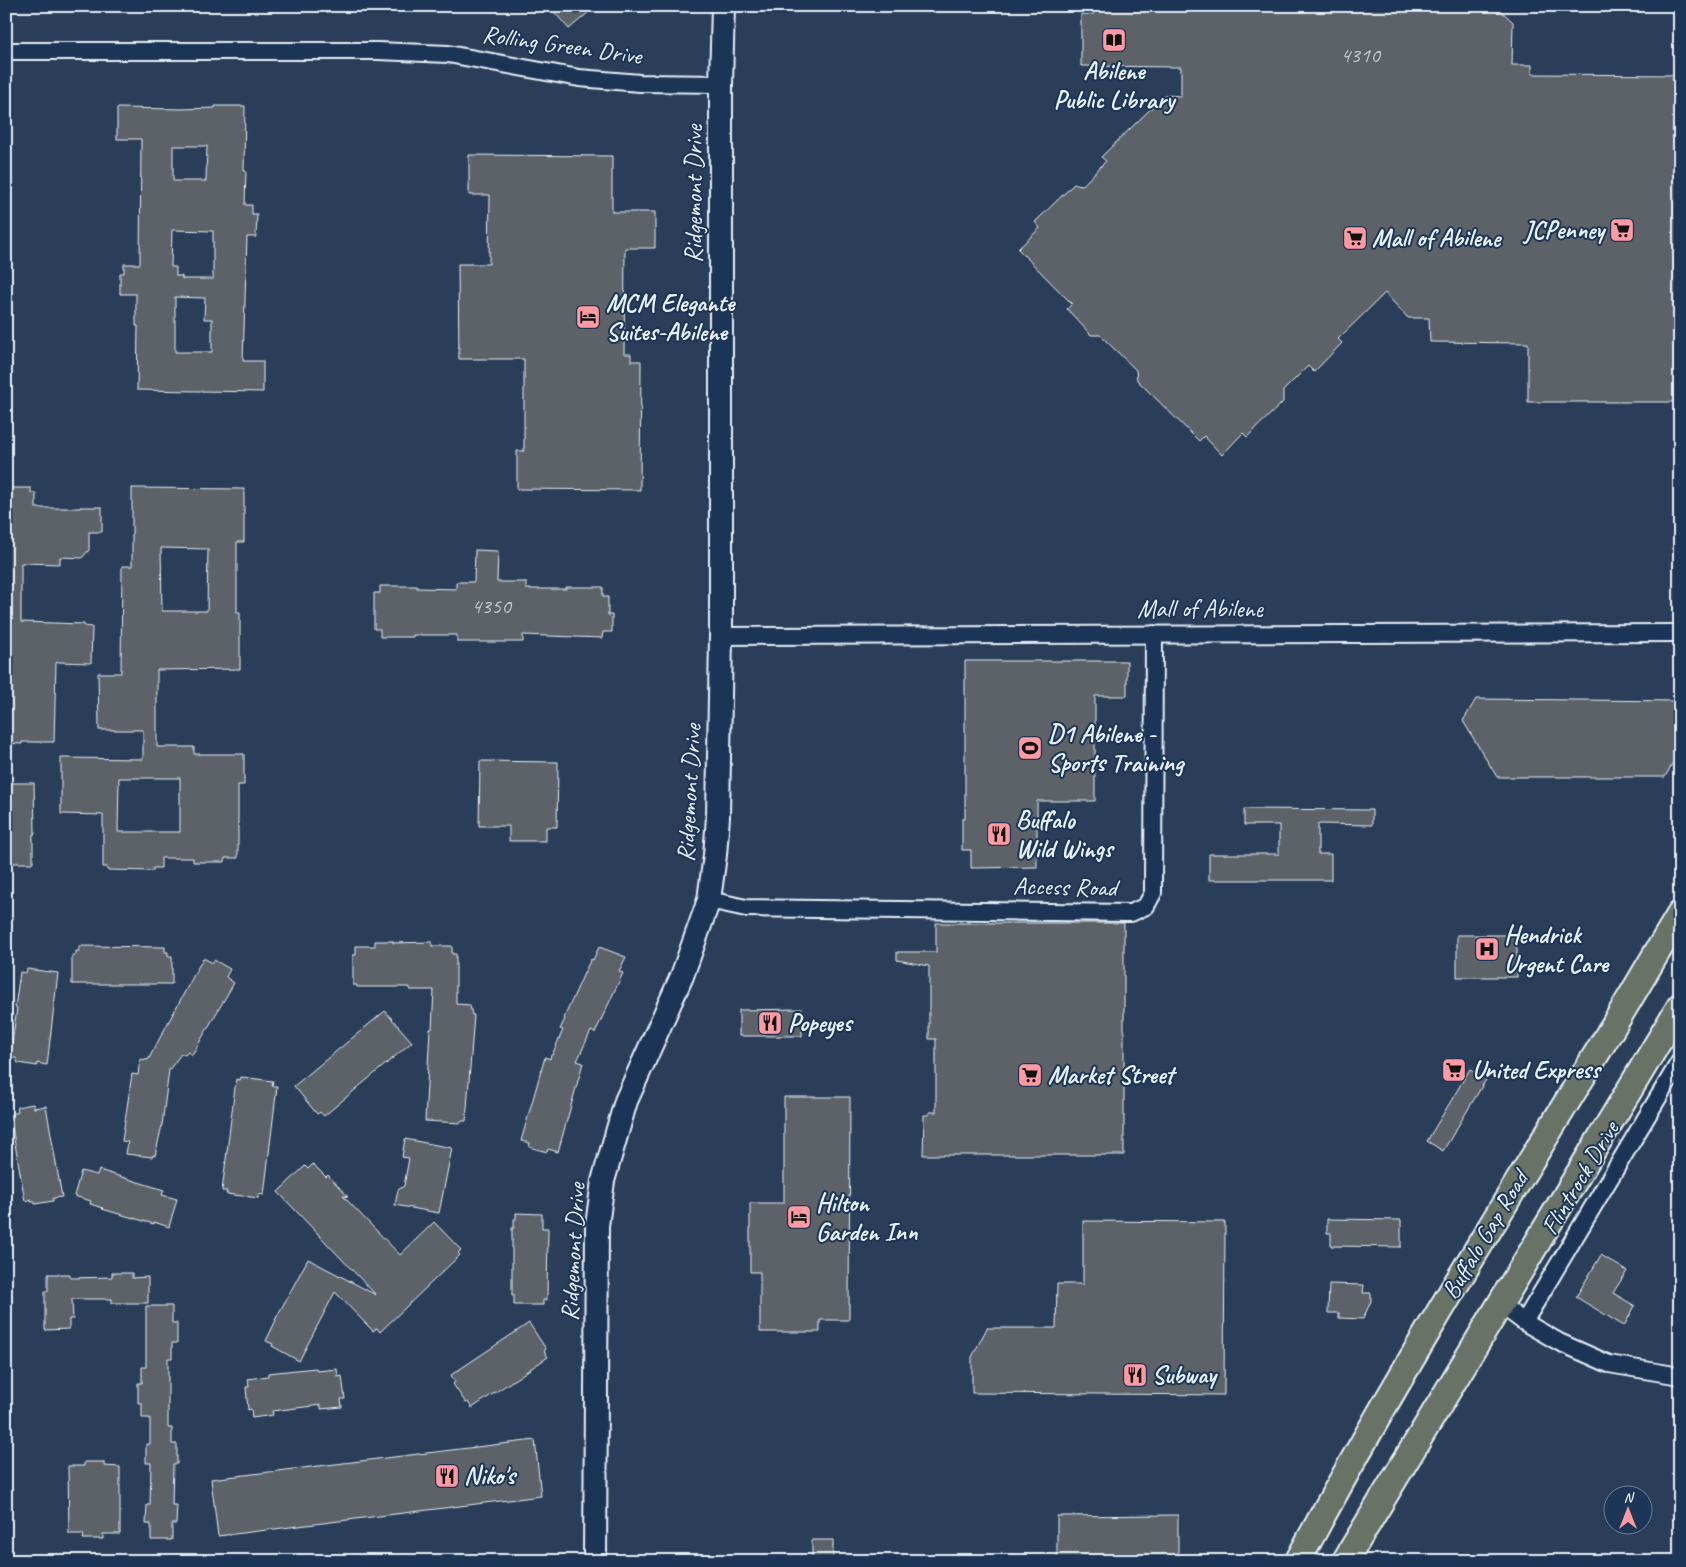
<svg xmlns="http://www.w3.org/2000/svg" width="1686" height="1567" viewBox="0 0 1686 1567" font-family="Caveat,sans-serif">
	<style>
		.building { fill: #5c6267; stroke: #e8f1f8; fill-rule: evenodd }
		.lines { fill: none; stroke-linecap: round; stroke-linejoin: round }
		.street-casing { stroke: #e8f1f8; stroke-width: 20 }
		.secondary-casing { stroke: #e8f1f8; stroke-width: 26 }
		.primary-casing { stroke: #e8f1f8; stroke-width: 29 }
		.street { stroke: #1d3557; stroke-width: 16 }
		.secondary { stroke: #1d3557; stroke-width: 22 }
		.primary { stroke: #687266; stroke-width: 25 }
		.labels { text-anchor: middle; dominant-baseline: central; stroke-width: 4; stroke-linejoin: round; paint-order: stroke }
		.number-label { font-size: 22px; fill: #c5cdd4 }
		.street-label { font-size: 25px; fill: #e8f1f8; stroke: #1d3557 }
		.poi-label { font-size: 25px; font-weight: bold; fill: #e8f1f8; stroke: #1d3557; text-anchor: start }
	</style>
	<rect width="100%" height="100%" fill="#2a3e5a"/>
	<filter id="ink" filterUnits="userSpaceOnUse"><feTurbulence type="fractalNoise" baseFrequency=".02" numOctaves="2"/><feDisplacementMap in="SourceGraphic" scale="10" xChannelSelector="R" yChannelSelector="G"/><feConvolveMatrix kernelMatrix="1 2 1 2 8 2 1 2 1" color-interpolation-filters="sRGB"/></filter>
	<g filter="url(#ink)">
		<!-- building -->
		<g class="building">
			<path d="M549 6H596L569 29Z"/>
			<path d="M1094 6H1496L1513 22 1512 65H1532V74L1680 75V402H1528V343L1430 342 1429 318H1408L1385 293 1338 339 1342 343 1314 372 1308 366 1283 391V402L1247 437 1243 433 1222 455 1204 436 1199 441 1137 380 1136 370 1100 335H1091L1067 309 1072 304 1018 249 1040 228 1035 222 1074 184 1083 185 1106 161 1101 157 1165 95 1181 96V67L1081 66V14H1094Z"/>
			<path d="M215 106H245L244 171H246L245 205H252V214H257L256 237H247L243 361H263V392L137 390 138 326H136V294H120V273H124V264H140L141 139H117V108L182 109 215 108ZM173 146H207L206 181H173ZM172 230 213 231V279H182V276H176V267H171ZM175 297 205 298 204 319H212V352H175Z"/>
			<path d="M469 155 612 156V212H655V248H625L624 354H631V361H641L640 490 517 489V451H524V359H459L458 264H489L490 195H469Z"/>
			<path d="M6 488H31V493H36V508H80V507H102V532H89V550L82 558 60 557V564L21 563V622L84 624V626L92 627 91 663 58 662 56 663 54 742H22V744L6 743Z"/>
			<path d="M132 488 244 489V542H237V612H240V669L157 670V747H194V754H244V785H238V858H225V862H193V858H161V868H153V871L107 870V867H103V815L61 814V758L143 759V730H99L98 673H121L122 566H132ZM161 548 208 549 207 611H162ZM119 778H180V832H118Z"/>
			<path d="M475 550 498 551 497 582H526V589H566V587H603V597H608V615H612V632H603L602 638 523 635V642H457V635H413V637H380V629H374V593H380V586H417V588L456 589V582H474Z"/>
			<path d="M965 661H1127V696H1095V801H1037V867L971 868V850H962V819H965Z"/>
			<path d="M1476 699 1680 701V750L1665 777H1497L1463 721Z"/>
			<path d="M480 761 558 762 557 827H546V841H509V826H479Z"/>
			<path d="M6 783H34L35 834H33V863H6Z"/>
			<path d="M1244 809 1372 810V825L1318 824V854H1331V880H1209V854H1279V825H1244Z"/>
			<path d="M936 923H1124V1155H923L924 1115H929V1112H936V1039H929V966L897 960V952H936Z"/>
			<rect x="1457" y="935" width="60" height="42"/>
			<path d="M375 941H393V943L432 942V946H452V954H456V1004L470 1005 472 1015H474L466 1121H461V1123L425 1121 430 1029H432L434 990H410V987H357V985H353V955H356V946H375Z"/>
			<path d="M79 946 165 947V952H168V956H172V984H72V955H76V951H79Z"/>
			<path d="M599 947 626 957 619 971 623 973 595 1033 591 1031 577 1061 583 1063 558 1152 548 1149 547 1152 529 1147 530 1143 521 1141 545 1057 550 1059 551 1055H552L563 1030 560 1029 565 1019 564 1018 585 971 591 959 593 960Z"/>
			<path d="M203 958 213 963 214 960 230 969 226 977 234 983 192 1055 188 1052 185 1055 181 1054 169 1070 162 1125 155 1156 153 1155 152 1157 126 1154 128 1142 122 1141 132 1074 138 1075 140 1059 148 1060Z"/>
			<path d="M27 969 58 973 47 1065 37 1063V1066L18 1063 16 1058 10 1057 17 1008 15 1007 20 972 26 973Z"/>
			<path d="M802 1009V1036H739V1010Z"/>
			<path d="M385 1011 412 1042 324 1116 320 1112 317 1114 294 1086Z"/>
			<path d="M1470 1069 1487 1078 1443 1151 1427 1141Z"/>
			<path d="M241 1077 273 1081 272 1086H277L264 1195 259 1194V1198L226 1194 227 1191H222L236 1079 240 1080Z"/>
			<path d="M784 1097H850L849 1320H820V1332H760V1272H750V1203H784Z"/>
			<path d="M33 1104 34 1108 46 1106 62 1197 53 1198V1201L35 1204V1201H31V1199L25 1201 10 1115 18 1112 17 1107Z"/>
			<path d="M405 1139 452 1148 439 1213 395 1205 398 1190 404 1186 409 1158 402 1157Z"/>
			<path d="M313 1164 326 1177 328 1175 348 1197 343 1196 400 1255 434 1222 461 1250 458 1253 460 1255 380 1332 377 1328 373 1331 335 1292 299 1361 272 1346 273 1344 266 1341 276 1320H275L308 1259 376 1295 278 1192 305 1166 308 1169Z"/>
			<path d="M99 1170 164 1190 162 1195 177 1199 169 1227 154 1222V1224L102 1209 103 1208 90 1204 91 1201 74 1196 81 1171 97 1175Z"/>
			<path d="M516 1213 542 1214V1228H548L547 1300H543V1305H514V1295H512V1228H514V1219H516Z"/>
			<path d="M1327 1219 1401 1220V1247L1331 1246V1233H1327Z"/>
			<path d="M1083 1221 1225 1222 1224 1395 972 1393V1357L987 1328H1056L1057 1284H1083Z"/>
			<path d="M1601 1255 1627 1271 1613 1293 1635 1306 1624 1326 1576 1297Z"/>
			<path d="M112 1273H132V1278L148 1277V1303H112V1299H72L73 1319H69V1329L45 1330V1291H48V1274H70V1278L112 1277Z"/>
			<path d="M1329 1284 1364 1285 1363 1293H1371V1301L1363 1319 1339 1318V1313H1328Z"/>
			<path d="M146 1306H172V1323H177V1343H172V1358H168V1428H172V1444H177V1464H173L172 1505H177L176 1524H172V1540H151V1524H146L147 1505H150L151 1463H146V1444H150V1418H142V1403H138V1383H142V1367H146Z"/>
			<path d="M529 1323 546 1349 544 1351 548 1357 472 1408 468 1402 466 1403 453 1384 455 1382 451 1375Z"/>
			<path d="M316 1368 317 1371 337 1369 338 1377 342 1376 345 1399H341L342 1407 321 1409V1405L272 1411 273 1415 252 1418 251 1409 248 1410 246 1387H249L248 1379 268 1376V1373Z"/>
			<path d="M535 1440 541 1496 218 1536 211 1479Z"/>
			<path d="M84 1462H104V1466L120 1467V1534H103V1539H83L84 1534H69L68 1466H84Z"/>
			<path d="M1178 1515V1561H1057V1516Z"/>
			<rect x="812" y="1540" width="21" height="21"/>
		</g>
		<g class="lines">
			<defs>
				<g id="street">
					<path d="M6 51H378L448 54 579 78 640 83 721 84"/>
					<path d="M721 636 1680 633"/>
					<path d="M709 900 746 908 1131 913 1146 906 1153 893 1154 634"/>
					<path d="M1500 1304 1524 1322 1559 1342 1609 1364 1680 1376"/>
					<path d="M1524 1322 1680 1061"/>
				</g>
				<path id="secondary" d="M595 1561 597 1226 603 1181 626 1101 682 976 709 900 715 855 718 817 721 636V84L723 6"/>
				<g id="primary">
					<path d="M1298 1561C1388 1392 1489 1229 1589 1066 1620 1016 1649 965 1680 914"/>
					<path d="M1345 1561 1680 1006"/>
				</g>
			</defs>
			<!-- street casing -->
			<use href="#street" class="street-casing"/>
			<!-- secondary casing -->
			<use href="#secondary" class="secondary-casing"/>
			<!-- primary casing -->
			<use href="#primary" class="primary-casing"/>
			<!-- street -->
			<use href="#street" class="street"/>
			<!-- secondary -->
			<use href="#secondary" class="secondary"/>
			<!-- primary -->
			<use href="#primary" class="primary"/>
		</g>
	</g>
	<!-- icons -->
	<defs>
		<symbol id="library-square" viewBox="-11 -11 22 22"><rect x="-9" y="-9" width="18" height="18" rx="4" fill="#ff9aa2" stroke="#1d3557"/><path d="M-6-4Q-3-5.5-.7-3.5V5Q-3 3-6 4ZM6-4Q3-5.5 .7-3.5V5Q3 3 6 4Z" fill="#111"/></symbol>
		<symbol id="supermarket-square" viewBox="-11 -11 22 22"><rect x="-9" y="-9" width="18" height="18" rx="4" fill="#ff9aa2" stroke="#1d3557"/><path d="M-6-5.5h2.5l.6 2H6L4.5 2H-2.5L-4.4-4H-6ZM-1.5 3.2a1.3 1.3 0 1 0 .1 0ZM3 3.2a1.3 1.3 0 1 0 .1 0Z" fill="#111"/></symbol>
		<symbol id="hotel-square" viewBox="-11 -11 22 22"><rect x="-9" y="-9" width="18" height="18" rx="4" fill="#ff9aa2" stroke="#1d3557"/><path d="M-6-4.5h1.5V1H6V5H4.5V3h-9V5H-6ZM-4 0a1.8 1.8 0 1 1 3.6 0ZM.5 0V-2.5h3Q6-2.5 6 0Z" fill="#111"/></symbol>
		<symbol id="stadium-square" viewBox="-11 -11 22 22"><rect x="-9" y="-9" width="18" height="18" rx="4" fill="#ff9aa2" stroke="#1d3557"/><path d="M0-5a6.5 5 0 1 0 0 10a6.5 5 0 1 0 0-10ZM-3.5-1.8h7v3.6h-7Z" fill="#111"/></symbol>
		<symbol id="restaurant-square" viewBox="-11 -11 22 22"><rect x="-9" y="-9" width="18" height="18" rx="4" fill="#ff9aa2" stroke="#1d3557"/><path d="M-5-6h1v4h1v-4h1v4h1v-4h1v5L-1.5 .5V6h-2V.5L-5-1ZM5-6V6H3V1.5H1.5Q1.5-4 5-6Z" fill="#111"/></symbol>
		<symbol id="hospital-square" viewBox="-11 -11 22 22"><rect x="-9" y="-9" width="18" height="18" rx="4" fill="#ff9aa2" stroke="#1d3557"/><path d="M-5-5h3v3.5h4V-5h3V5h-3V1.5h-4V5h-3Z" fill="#111"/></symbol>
	</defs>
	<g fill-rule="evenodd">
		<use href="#library-square" x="1100" y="26" width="28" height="28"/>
		<use href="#supermarket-square" x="1608" y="216" width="28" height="28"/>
		<use href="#supermarket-square" x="1341" y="224" width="28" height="28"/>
		<use href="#hotel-square" x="574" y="303" width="28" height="28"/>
		<use href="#stadium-square" x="1016" y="734" width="28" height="28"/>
		<use href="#restaurant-square" x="985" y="820" width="28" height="28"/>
		<use href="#hospital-square" x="1473" y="935" width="28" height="28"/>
		<use href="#restaurant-square" x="756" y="1009" width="28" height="28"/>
		<use href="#supermarket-square" x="1440" y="1056" width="28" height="28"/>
		<use href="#supermarket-square" x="1016" y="1061" width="28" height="28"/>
		<use href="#hotel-square" x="785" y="1203" width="28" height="28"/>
		<use href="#restaurant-square" x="1121" y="1361" width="28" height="28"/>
		<use href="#restaurant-square" x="433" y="1462" width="28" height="28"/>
	</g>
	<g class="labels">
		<!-- number labels -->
		<g class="number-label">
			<text x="1360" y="55">4310</text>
			<text x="491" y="606">4350</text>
		</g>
		<!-- street labels -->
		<g class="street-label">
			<text transform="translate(562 45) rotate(8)">Rolling Green Drive</text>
			<text transform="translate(694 194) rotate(-90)">Ridgemont Drive</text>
			<text x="1200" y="609">Mall of Abilene</text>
			<text transform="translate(689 793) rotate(-87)">Ridgemont Drive</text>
			<text transform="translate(1065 887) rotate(1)">Access Road</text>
			<text transform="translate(1580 1178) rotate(-59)">Flintrock Drive</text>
			<text transform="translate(1485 1235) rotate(-59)">Buffalo Gap Road</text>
			<text transform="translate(573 1252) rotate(-87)">Ridgemont Drive</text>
		</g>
		<!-- poi labels -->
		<g class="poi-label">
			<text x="1114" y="71" text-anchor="middle">Abilene<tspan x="1114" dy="29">Public Library</tspan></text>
			<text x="1604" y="230" text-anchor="end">JCPenney</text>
			<text x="1372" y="238">Mall of Abilene</text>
			<text x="606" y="303">MCM Elegante<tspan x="606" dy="29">Suites-Abilene</tspan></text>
			<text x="1048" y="734">D1 Abilene -<tspan x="1048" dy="29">Sports Training</tspan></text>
			<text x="1016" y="820">Buffalo<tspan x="1016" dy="29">Wild Wings</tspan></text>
			<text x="1504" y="935">Hendrick<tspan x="1504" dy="29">Urgent Care</tspan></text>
			<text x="788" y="1023">Popeyes</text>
			<text x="1472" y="1070">United Express</text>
			<text x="1048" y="1075">Market Street</text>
			<text x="816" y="1203">Hilton<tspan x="816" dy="29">Garden Inn</tspan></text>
			<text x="1152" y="1375">Subway</text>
			<text x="464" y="1476">Niko's</text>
		</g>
	</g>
	<!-- margin -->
	<rect width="1686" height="1567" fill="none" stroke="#1d3557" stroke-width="25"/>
	<rect x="12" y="12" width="1661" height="1542" fill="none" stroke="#e8f1f8" stroke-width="2" filter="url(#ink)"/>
	<!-- north arrow -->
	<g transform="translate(1628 1510)"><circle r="24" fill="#1d3557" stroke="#6e8097"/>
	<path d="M0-4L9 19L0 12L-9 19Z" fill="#ff9aa2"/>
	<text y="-8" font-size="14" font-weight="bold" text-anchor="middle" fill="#e8f1f8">N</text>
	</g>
</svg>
